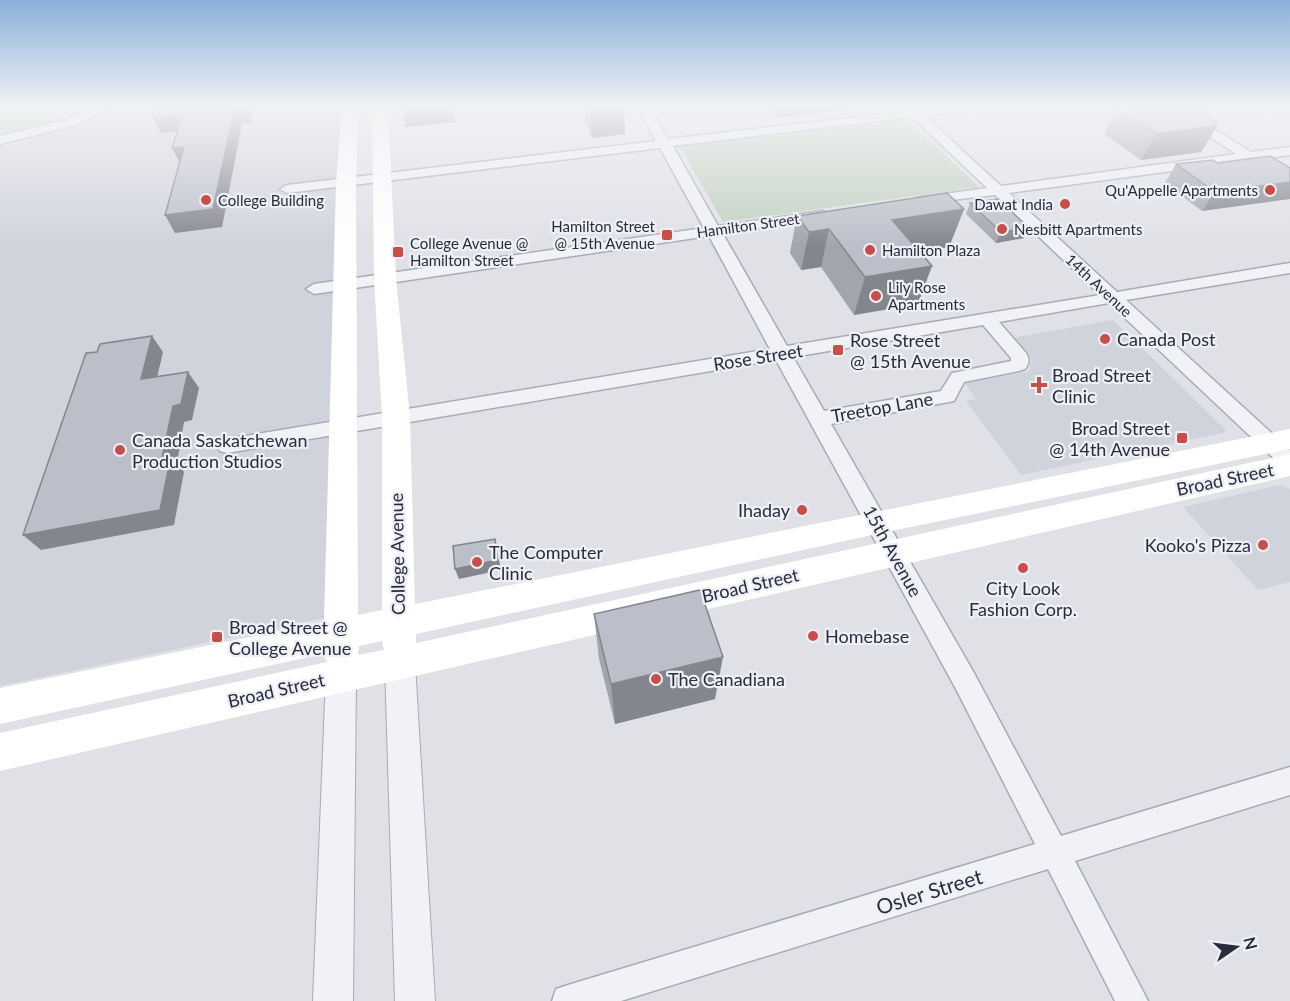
<svg xmlns="http://www.w3.org/2000/svg" width="1290" height="1001" viewBox="0 0 1290 1001" font-family="Lato,sans-serif">
	<style>
		.built { fill: #d1d3dc }
		.green { fill: #c1d1c0 }
		.lines { fill: none; stroke-linecap: round; stroke-linejoin: round }
		.minor-casing { stroke: #a8abb4; stroke-width: 3 }
		.tertiary-casing { stroke: #a8abb4; stroke-width: 2 }
		.minor { fill: #f1f2f6; fill-rule: evenodd }
		.tertiary { fill: #f1f2f6; fill-rule: evenodd }
		.secondary { fill: #fff; fill-rule: evenodd }
		.wall { fill: #a2a4ae }
		.shaded-wall { fill: #84868d }
		.building { fill: #bcbfca; stroke: #84868d; stroke-width: 1.5 }
		.poi-dot { fill: #c84e49; stroke: #eef0f5; stroke-width: 2 }
		.labels { text-anchor: middle; dominant-baseline: central; stroke-width: 4.5; stroke-linejoin: round; paint-order: stroke }
		.far-poi-label { font-size: 15px; fill: #292c3e; stroke: #eef0f5; text-anchor: start }
		.far-street-label { font-size: 15px; fill: #292c3e; stroke: #eef0f5 }
		.poi-label { font-size: 18px; fill: #292c3e; stroke: #eef0f5; text-anchor: start }
		.street-label { font-size: 18px; fill: #292c3e; stroke: #eef0f5 }
		.near-street-label { font-size: 21px; fill: #292c3e; stroke: #eef0f5 }
	</style>
	<rect width="100%" height="100%" fill="#dfe1e7"/>
	<!-- built -->
	<g class="built">
		<path d="M92 107H343L324 618 0 686V143Z"/>
		<path d="M1113 320 1226 430 1223 433 1021 475 966 401 976 399 965 383 1027 372 1030 369 1031 359 1012 338Z"/>
		<path d="M1280 485 1290 489V582L1258 590 1183 507Z"/>
	</g>
	<!-- green -->
	<g class="green">
		<path d="M0 107H92L0 143Z"/>
		<path d="M908 120 979 187 723 222 680 147Z"/>
	</g>
	<g class="lines">
		<defs>
			<g id="minor">
				<path d="M97 107H114L73 126 0 144V136L65 120Z"/>
				<path d="M638 107H650L668 139 905 111 904 107H915L918 109 974 107 968 111 925 116 1001 186 1236 154 1164 107H1178L1251 152 1290 147V155L1261 159 1290 177V187L1246 161 1009 193 1117 292 1290 263V273L1126 300 1290 450V470L1283 467 1109 303 999 322 1026 353C1030 359 1029 364 1025 369L1019 371 964 382 954 401 831 424 974 673 1061 836 1290 767V795L1075 861 1148 1001H1115L1048 869 621 1001H552L556 989 568 985 1035 844 956 689 776 360 227 453 220 451 217 446 220 441 227 439 770 349 709 236 314 294 306 289 314 284 704 228 660 148 287 193 280 189 287 185 656 141ZM912 117 987 188 922 197 917 198 915 201 917 204 995 195 1100 295 787 346 723 234 823 219 830 215 823 211 718 226 673 146ZM983 325 1011 358V361L952 373 941 391 824 411 793 357Z"/>
			</g>
			<g id="tertiary">
				<path d="M400 649 411 653 415 663 435 1001H395L385 663 389 653Z"/>
				<path d="M341 662 352 666 356 676 353 1001H313L326 676 330 666Z"/>
			</g>
		</defs>
		<!-- minor casing -->
		<use href="#minor" class="minor-casing"/>
		<!-- tertiary casing -->
		<use href="#tertiary" class="tertiary-casing"/>
		<!-- minor -->
		<use href="#minor" class="minor"/>
		<!-- tertiary -->
		<use href="#tertiary" class="tertiary"/>
		<!-- secondary -->
		<path class="secondary" d="M342 107H358L356 183 358 615 382 610V417L374 278 372 107H388L396 278 410 417 415 604 1290 429V449L877 534 416 634V643L1290 454V476L0 771V733L327 662 323 654 0 724V688L324 622 336 183ZM382 641 384 650 358 655 359 646Z"/>
	</g>
	<!-- wall -->
	<g class="wall">
		<path d="M584 107H624L625 134 592 138 585 121Z"/>
		<path d="M769 107H866L777 118Z"/>
		<path d="M1111 107H1197L1217 123 1216 125 1217 126 1201 152 1141 160 1104 134 1116 110Z"/>
		<path d="M1217 163 1290 168 1202 211 1165 183 1176 164Z"/>
		<path d="M970 203 1024 238 996 243 966 214Z"/>
		<path d="M964 209 949 247 919 251 918 304 854 315 821 267 801 270 790 253 797 216Z"/>
		<path d="M594 614 715 699 615 724 599 659Z"/>
	</g>
	<!-- shaded-wall -->
	<g class="shaded-wall">
		<path d="M235 107 254 108 251 123 242 124 222 227 175 233 165 215Z"/>
		<path d="M401 107H452L455 122 406 127Z"/>
		<path d="M590 107H624L625 134 592 138Z"/>
		<path d="M778 107H866L777 118Z"/>
		<path d="M183 113 191 130 161 133 152 116Z"/>
		<path d="M1217 123 1215 126H1217L1201 152 1141 160 1156 134Z"/>
		<path d="M184 147 181 165 172 148Z"/>
		<path d="M1290 182V199L1202 211 1215 192Z"/>
		<path d="M964 209 949 247 881 257 892 220Z"/>
		<path d="M1029 228 1024 238 996 243 1001 232Z"/>
		<path d="M829 229 821 267 801 270 809 232Z"/>
		<path d="M932 266 918 304 854 315 865 277Z"/>
		<path d="M152 336 163 352 153 395 141 379Z"/>
		<path d="M188 372 199 388 192 420 184 422 177 463 184 472 174 525 41 550 23 535 162 458 173 406Z"/>
		<path d="M495 539 497 549 501 570 459 579 455 569Z"/>
		<path d="M723 657 715 699 615 724 611 684Z"/>
	</g>
	<!-- building -->
	<g class="building">
		<path d="M155 107H235L213 209 165 215 184 147 172 148 183 113 152 116Z"/>
		<path d="M1125 107H1197L1217 123 1214 124 1217 126 1156 134 1117 108Z"/>
		<path d="M1270 156 1290 168V182L1215 192 1176 164 1213 160 1217 163Z"/>
		<path d="M947 193 964 209 892 220 932 266 865 277 829 229 809 232 797 216Z"/>
		<path d="M998 199 1029 228 1001 232 970 203Z"/>
		<path d="M152 336 141 379 188 372 181 404 173 406 162 458 171 456 160 510 23 535 86 353 97 352 100 344Z"/>
		<path d="M495 539 498 560 455 569 453 546Z"/>
		<path d="M700 590 723 657 611 684 594 614Z"/>
	</g>
	<!-- sky -->
	<linearGradient id="sky" x2="0" y2="1"><stop stop-color="#89afda"/><stop offset="0.43" stop-color="#f1f2f4"/><stop offset="1" stop-color="#f1f2f4" stop-opacity="0"/></linearGradient>
	<rect width="1290" height="247" fill="url(#sky)"/>
	<!-- markers -->
	<g class="poi-dot">
		<circle cx="1270" cy="190" r="6"/>
		<circle cx="206" cy="200" r="6"/>
		<circle cx="1065" cy="204" r="6"/>
		<circle cx="1002" cy="229" r="6"/>
		<rect x="661" y="229" width="12" height="12" rx="3"/>
		<circle cx="870" cy="250" r="6"/>
		<rect x="392" y="246" width="12" height="12" rx="3"/>
		<circle cx="876" cy="296" r="6"/>
		<circle cx="1105" cy="339" r="6"/>
		<rect x="832" y="344" width="12" height="12" rx="3"/>
		<path d="M1036 376h6v6h6v6h-6v6h-6v-6h-6v-6h6z"/>
		<rect x="1176" y="432" width="12" height="12" rx="3"/>
		<circle cx="120" cy="450" r="6"/>
		<circle cx="802" cy="510" r="6"/>
		<circle cx="1263" cy="545" r="6"/>
		<circle cx="477" cy="562" r="6"/>
		<circle cx="1023" cy="568" r="6"/>
		<circle cx="813" cy="636" r="6"/>
		<rect x="211" y="631" width="12" height="12" rx="3"/>
		<circle cx="656" cy="679" r="6"/>
	</g>
	<g class="labels">
		<!-- far-poi labels -->
		<g class="far-poi-label">
			<text x="1258" y="190" text-anchor="end">Qu'Appelle Apartments</text>
			<text x="218" y="200">College Building</text>
			<text x="1053" y="204" text-anchor="end">Dawat India</text>
			<text x="655" y="226" text-anchor="end">Hamilton Street<tspan x="655" dy="17">@ 15th Avenue</tspan></text>
			<text x="1014" y="229">Nesbitt Apartments</text>
			<text x="410" y="243">College Avenue @<tspan x="410" dy="17">Hamilton Street</tspan></text>
			<text x="882" y="250">Hamilton Plaza</text>
			<text x="888" y="287">Lily Rose<tspan x="888" dy="17">Apartments</tspan></text>
		</g>
		<!-- far-street labels -->
		<g class="far-street-label">
			<text transform="translate(748 225) rotate(-8)">Hamilton Street</text>
			<text transform="translate(1099 285) rotate(43)">14th Avenue</text>
		</g>
		<!-- poi labels -->
		<g class="poi-label">
			<text x="1117" y="339">Canada Post</text>
			<text x="850" y="340">Rose Street<tspan x="850" dy="21">@ 15th Avenue</tspan></text>
			<text x="1052" y="375">Broad Street<tspan x="1052" dy="21">Clinic</tspan></text>
			<text x="1170" y="428" text-anchor="end">Broad Street<tspan x="1170" dy="21">@ 14th Avenue</tspan></text>
			<text x="132" y="440">Canada Saskatchewan<tspan x="132" dy="21">Production Studios</tspan></text>
			<text x="790" y="510" text-anchor="end">Ihaday</text>
			<text x="1251" y="545" text-anchor="end">Kooko's Pizza</text>
			<text x="489" y="552">The Computer<tspan x="489" dy="21">Clinic</tspan></text>
			<text x="1023" y="588" text-anchor="middle">City Look<tspan x="1023" dy="21">Fashion Corp.</tspan></text>
			<text x="229" y="627">Broad Street @<tspan x="229" dy="21">College Avenue</tspan></text>
			<text x="825" y="636">Homebase</text>
			<text x="668" y="679">The Canadiana</text>
		</g>
		<!-- street labels -->
		<g class="street-label">
			<text transform="translate(758 357) rotate(-9)">Rose Street</text>
			<text transform="translate(882 407) rotate(-10)">Treetop Lane</text>
			<text transform="translate(1225 479) rotate(-12)">Broad Street</text>
			<text transform="translate(893 551) rotate(61)">15th Avenue</text>
			<text transform="translate(397 554) rotate(-91)">College Avenue</text>
			<text transform="translate(750 585) rotate(-13)">Broad Street</text>
			<text transform="translate(276 690) rotate(-13)">Broad Street</text>
		</g>
		<!-- near-street labels -->
		<g class="near-street-label">
			<text transform="translate(929 891) rotate(-17)">Osler Street</text>
		</g>
	</g>
	<!-- north arrow -->
	<g transform="translate(1236 947) rotate(76)" stroke="#eef0f5" stroke-width="4.5" paint-order="stroke">
	<path d="M0-4.5L10 22L0 15L-10 22Z" fill="#292c3e"/>
	<text y="-9" font-size="16" font-weight="bold" text-anchor="middle" fill="#292c3e">N</text>
	</g>
</svg>
